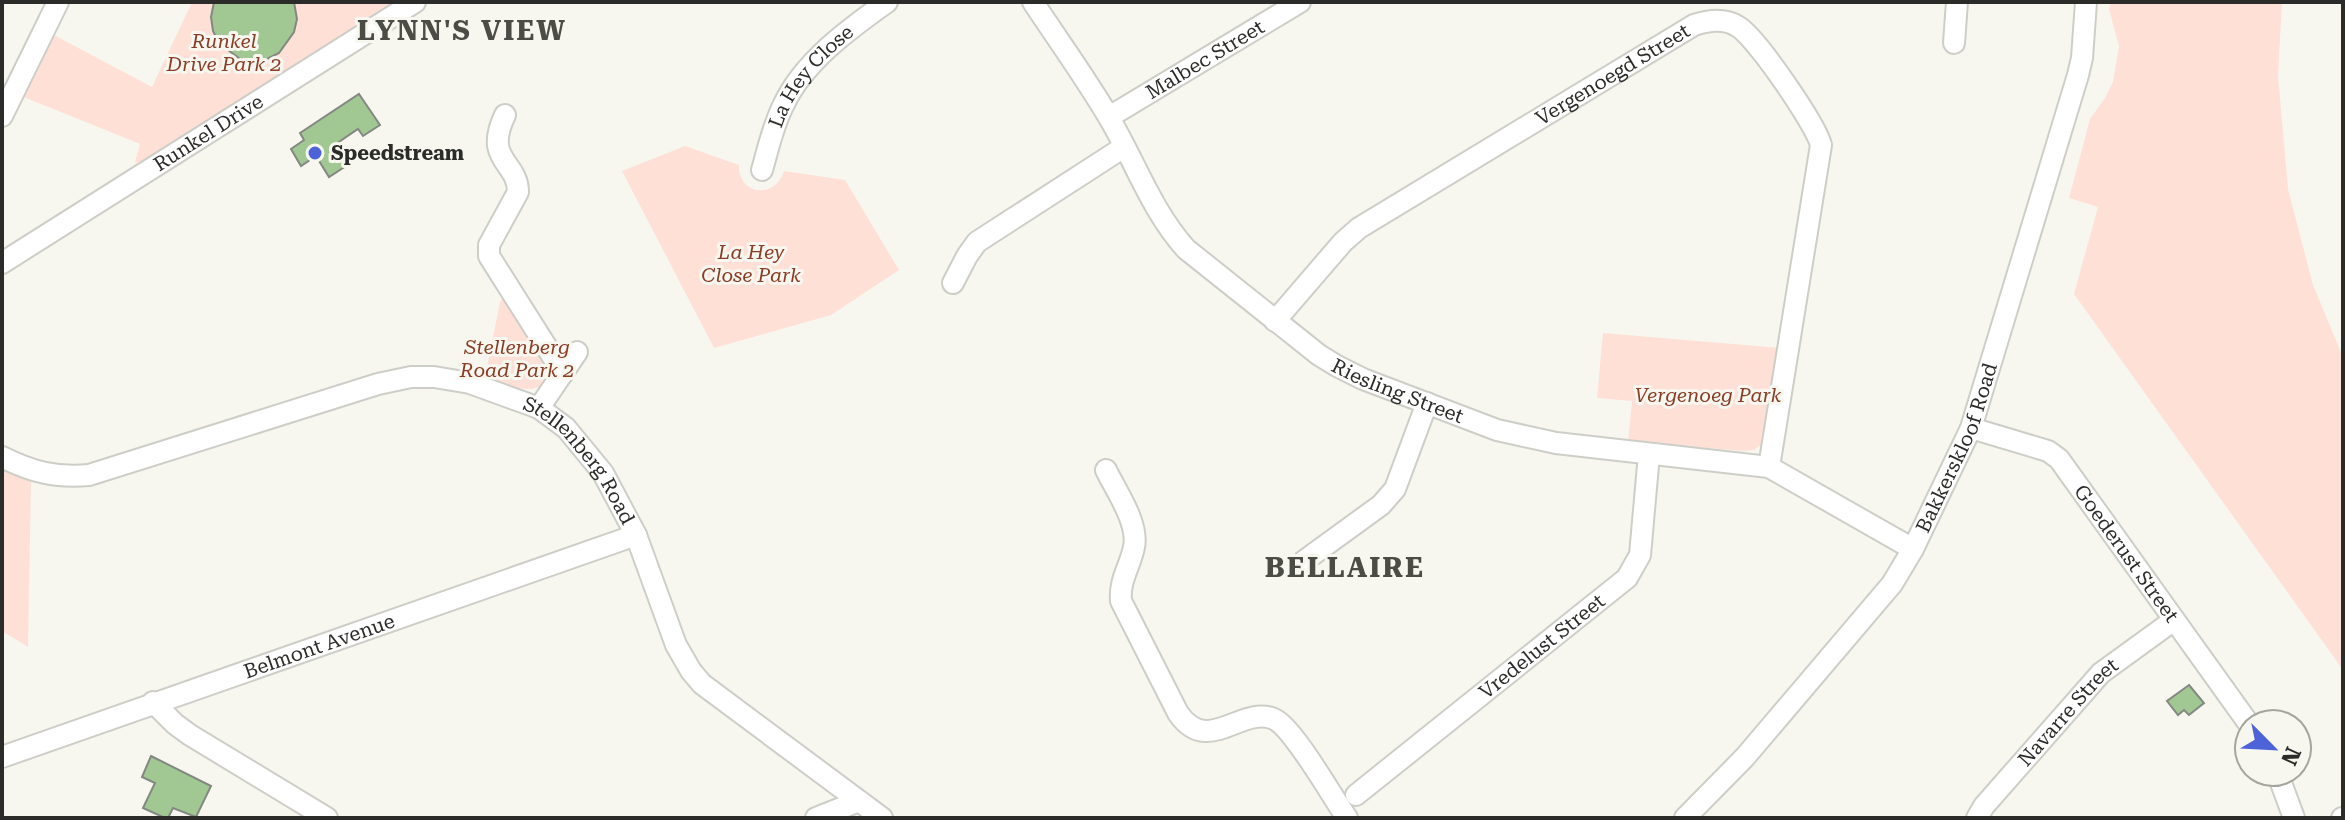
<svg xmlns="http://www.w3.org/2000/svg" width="2345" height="820" viewBox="0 0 2345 820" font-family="'Roboto Serif',serif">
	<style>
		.green { fill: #fee0d7 }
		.building { fill: #a1c893; stroke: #848883; stroke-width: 2 }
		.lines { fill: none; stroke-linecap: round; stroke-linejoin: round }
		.minor-casing { stroke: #cecec8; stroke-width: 24 }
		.minor { stroke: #fff; stroke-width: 20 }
		.poi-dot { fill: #4e63d8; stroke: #f7f7f0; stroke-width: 3 }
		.labels { text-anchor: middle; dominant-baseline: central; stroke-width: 6; stroke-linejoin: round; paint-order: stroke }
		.park-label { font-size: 20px; font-style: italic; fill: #8b3c25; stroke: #f7f7f0 }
		.street-label { font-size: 20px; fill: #2b2b29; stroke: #f7f7f0 }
		.poi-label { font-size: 20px; font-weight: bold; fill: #2b2b29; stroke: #f7f7f0; text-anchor: start }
		.district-label { font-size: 28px; font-weight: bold; letter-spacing: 2px; fill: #4c4c47; stroke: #f7f7f0 }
	</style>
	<rect width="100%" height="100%" fill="#f7f7f0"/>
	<!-- green -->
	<g class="green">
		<path d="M192 2H397L142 164 135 162 140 144 21 96 52 34 152 87Z"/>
		<path d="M2111 2H2282L2278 75 2288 189 2313 285 2343 357V670L2074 294 2098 207 2069 198 2090 119 2105 98 2113 82 2119 46 2109 9Z"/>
		<path d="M685 146 739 165C738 195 775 200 784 171L845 180 899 270 831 315 714 348 622 171Z"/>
		<path d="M506 293 551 371C542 403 508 384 485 377L500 302Z"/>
		<path d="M1603 333 1780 348 1762 444 1754 450 1744 451 1628 441 1632 401 1597 398Z"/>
		<path d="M2 468 31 481 28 647 2 631Z"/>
	</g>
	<!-- building -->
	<g class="building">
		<path d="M214 2H294L297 19 294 32 279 53 267 59 253 61 240 59 219 43 213 31 211 17Z"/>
		<path d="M359 94 380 125 363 136 358 129 333 146 346 166 329 177 316 156 301 166 291 149 304 140 300 133Z"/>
		<path d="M2189 685 2204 703 2189 715 2184 710 2178 715 2167 701Z"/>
		<path d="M151 756 211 786 196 817 173 808 168 818H165L143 808 155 783 142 777Z"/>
	</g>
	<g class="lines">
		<defs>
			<g id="minor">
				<path id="s1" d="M1033 2C1058 40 1085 77 1108 116 1135 161 1151 210 1186 249L1319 355 1337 366 1363 379 1497 430 1556 443 1769 467 1913 549"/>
				<path d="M1954 43 1957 2"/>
				<path d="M505 115C483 161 518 161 518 192L489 245V256L563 373"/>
				<path d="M2 116 58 2"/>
				<path id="s2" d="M1109 117 1300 2"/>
				<path id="s3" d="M762 170C768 149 773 126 783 106 803 62 849 29 887 2"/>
				<path id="s4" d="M2 263 415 2"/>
				<path d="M953 283 967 256 977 242 1124 147"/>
				<path id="s5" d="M1275 321 1343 242 1359 228 1694 25C1709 20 1724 18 1737 26 1755 35 1816 125 1821 145L1769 467"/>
				<path d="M539 408 577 352"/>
				<path id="s6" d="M1971 428 2048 451 2059 459 2249 724"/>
				<path id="s7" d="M2 457C32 472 56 478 89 475L378 384 411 377H434L470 383 539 408 566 428 603 473 636 535 676 645 691 671 702 684 882 818"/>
				<path d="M1106 470C1116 491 1139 523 1134 547 1130 567 1119 580 1121 601L1178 713C1208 757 1241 705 1274 719 1293 727 1333 798 1347 818"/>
				<path d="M1304 561 1381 505 1395 489 1427 403"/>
				<path d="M153 702 175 724 190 735 327 818"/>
				<path id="s8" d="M2 757 636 535"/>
				<path d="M2277 772 2294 818"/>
				<path id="s9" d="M1356 795 1627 578 1640 555 1649 454"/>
				<path d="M816 818 859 801"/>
				<path id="s10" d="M1685 818 1745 757 1892 584 1913 549 1971 428 2078 75 2082 58 2086 2"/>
				<path id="s11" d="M1977 818 1984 806 2101 673 2174 620"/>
				<path d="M2342 818H2343"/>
			</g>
		</defs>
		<!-- minor casing -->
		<use href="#minor" class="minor-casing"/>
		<!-- minor -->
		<use href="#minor" class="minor"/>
	</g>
	<!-- markers -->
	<circle class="poi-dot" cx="315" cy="153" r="8"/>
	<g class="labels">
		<!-- park labels -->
		<g class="park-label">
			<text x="224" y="41">Runkel<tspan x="224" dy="23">Drive Park 2</tspan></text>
			<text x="751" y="252">La Hey<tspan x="751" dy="23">Close Park</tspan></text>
			<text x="517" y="347">Stellenberg<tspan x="517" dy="23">Road Park 2</tspan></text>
			<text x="1708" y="395">Vergenoeg Park</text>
		</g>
		<!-- street labels -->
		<g class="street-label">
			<text stroke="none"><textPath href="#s2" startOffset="112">Malbec Street</textPath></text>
			<text stroke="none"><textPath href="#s5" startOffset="422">Vergenoegd Street</textPath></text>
			<text stroke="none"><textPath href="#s3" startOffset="108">La Hey Close</textPath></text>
			<text stroke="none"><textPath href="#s4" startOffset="244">Runkel Drive</textPath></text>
			<text stroke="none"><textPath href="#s1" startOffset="548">Riesling Street</textPath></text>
			<text stroke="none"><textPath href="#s10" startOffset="464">Bakkerskloof Road</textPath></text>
			<text stroke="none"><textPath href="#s7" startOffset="626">Stellenberg Road</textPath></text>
			<text stroke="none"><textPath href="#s6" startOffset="210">Goederust Street</textPath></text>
			<text stroke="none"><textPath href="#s8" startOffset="336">Belmont Avenue</textPath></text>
			<text stroke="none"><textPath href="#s9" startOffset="238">Vredelust Street</textPath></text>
			<text stroke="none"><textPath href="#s11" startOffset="140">Navarre Street</textPath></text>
		</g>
		<!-- poi labels -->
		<g class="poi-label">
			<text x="331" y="153">Speedstream</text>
		</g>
		<!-- district labels -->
		<g class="district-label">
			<text x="462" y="30">LYNN'S VIEW</text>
			<text x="1345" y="567">BELLAIRE</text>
		</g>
	</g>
	<!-- border -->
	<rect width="2345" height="820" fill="none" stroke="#2b2b29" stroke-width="8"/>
	<!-- north arrow -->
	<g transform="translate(2273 748) rotate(114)"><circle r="38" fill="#f7f7f0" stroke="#a5a5a0" stroke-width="2"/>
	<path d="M0-6L14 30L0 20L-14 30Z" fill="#4e63d8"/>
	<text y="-12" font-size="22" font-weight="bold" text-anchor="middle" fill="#2b2b29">N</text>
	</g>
</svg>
